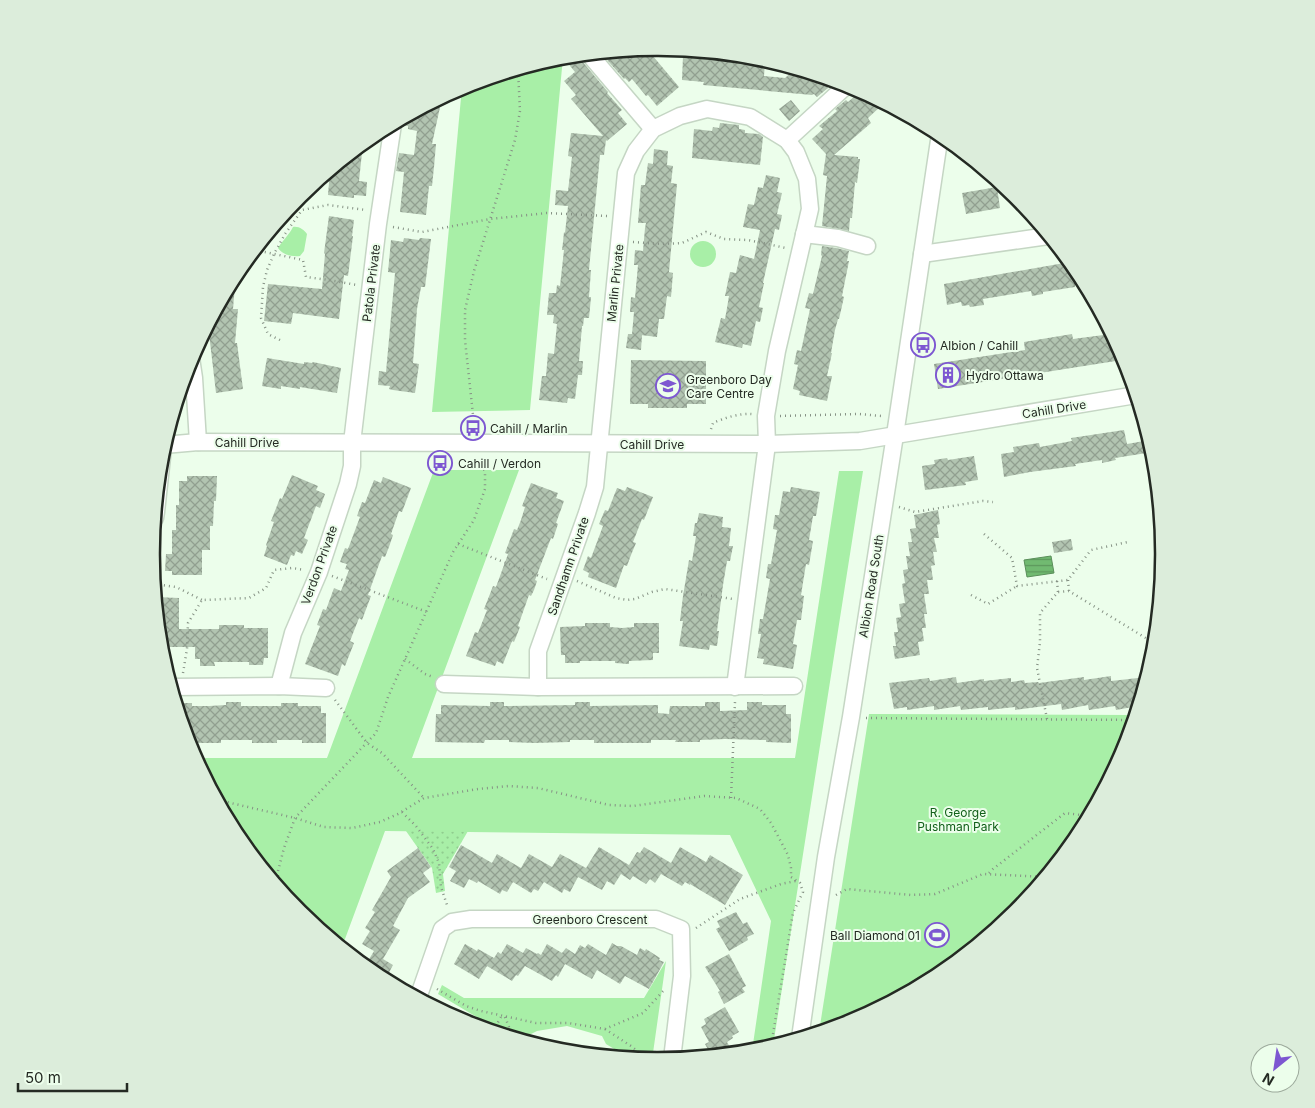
<svg xmlns="http://www.w3.org/2000/svg" width="1315" height="1108" viewBox="0 0 1315 1108" font-family="Inter,sans-serif">
	<style>
		.grass { fill: url(#grass-dots) }
		.park { fill: #a8efa7 }
		.water { fill: url(#water-rules); stroke: #5a8f5a }
		.building { fill: url(#building-cross-hatch) }
		.lines { fill: none; stroke-linecap: round; stroke-linejoin: round }
		.minor-casing { stroke: #c5d6c4; stroke-width: 19 }
		.path { stroke: #869285; stroke-width: 2.5; stroke-dasharray: 1 4; stroke-linecap: butt }
		.minor { stroke: #fff; stroke-width: 16 }
		.labels { text-anchor: middle; dominant-baseline: central; stroke-width: 4; stroke-linejoin: round; paint-order: stroke }
		.street-label { font-size: 12px; fill: #242a23; stroke: #ecfeeb }
		.poi-label { font-size: 12px; fill: #242a23; stroke: #ecfeeb; text-anchor: start }
		.park-label { font-size: 12px; fill: #12601a; stroke: #ecfeeb }
		.rim { fill: none; stroke: #242a23; stroke-width: 2.5 }
	</style>
	<defs>
		<pattern id="grass-dots" width="8" height="8" patternUnits="userSpaceOnUse" patternTransform="scale(1.25)"><rect width="8" height="8" fill="#a8efa7"/><path d="M2 2h.1M6 6h.1" fill="none" stroke="#90cd8f" stroke-width="1.8" stroke-linecap="round"/></pattern>
		<pattern id="water-rules" width="6" height="5" patternUnits="userSpaceOnUse" patternTransform="scale(1.25)"><rect width="6" height="5" fill="#71ba71"/><path d="M0 2.5h6" fill="none" stroke="#5d975c"/></pattern>
		<pattern id="building-cross-hatch" width="8" height="8" patternUnits="userSpaceOnUse" patternTransform="scale(1.25)"><rect width="8" height="8" fill="#b2c4b1"/><path d="M0 0l8 8M0 8l8-8" fill="none" stroke="#919f90"/></pattern>
	</defs>
	<rect width="100%" height="100%" fill="#ecfeeb"/>
	<!-- grass -->
	<path class="grass" d="M406 831H468L443 874 445 891 436 893 432 868Z"/>
	<!-- park -->
	<g class="park">
		<path d="M559 57H563L530 410 432 412 462 87Z"/>
		<path d="M293 227C299 226 304 230 307 234L304 251 300 256C292 257 283 255 278 248 282 241 289 235 293 227Z"/>
		<circle cx="703" cy="254" r="13"/>
		<path d="M434 470H519L412 758H795L839 471H863L773 1046 752 1051 771 921 730 835 385 831 342 947 299 912 236 835 195 758H327Z"/>
		<path d="M869 714 1135 715 1125 748 1078 836 1015 912 939 975 851 1022 819 1032Z"/>
		<path d="M666 961 652 1060 629 1058 606 1044 602 1036 567 1026 537 1031 521 1039 483 1028 485 1022 438 994 442 985 464 998H644Z"/>
	</g>
	<!-- water -->
	<path class="water" d="M1051 556 1054 573 1027 577 1024 560Z"/>
	<!-- building -->
	<g class="building">
		<path d="M647 49 679 87 657 106 648 95 646 96 632 79 629 82 625 78 624 79 601 53Z"/>
		<path d="M702 52 748 56V60L765 62 764 76 785 78 795 69 831 80 825 84 828 88 817 97 814 94 812 95 703 85 704 82 682 80 683 56 702 57Z"/>
		<path d="M579 55 581 60 608 92 607 93 622 110 618 113 627 124 607 141 606 140 604 155H600L589 270H591L589 297H591L590 308 589 318H584L583 326H582L579 361H583L582 375H578L575 399 568 398 567 403 539 400 542 376H546L548 353 554 354 557 324 553 323 554 315H547L549 293H556L557 285 560 286 564 250H562L563 242 564 232 565 233 568 206 555 205 556 190 568 191 572 157 568 156 571 133 603 136 571 99 576 95 564 81 575 72 566 61 572 56Z"/>
		<path d="M861 91 873 98 881 106 868 118 871 123 834 155 858 157V159H860L857 183 855 182 852 218H850L849 231 822 226 827 176 823 175 826 154 812 139 823 129 819 126 837 111 835 109 846 100 848 102Z"/>
		<path d="M442 98 432 144H436L434 167 432 186H429L426 215 400 212 404 172 396 171 399 153 414 155 417 131 408 129V126L403 125 402 119Z"/>
		<path d="M791 100 800 111 789 121 779 109Z"/>
		<path d="M720 123 739 125V129L745 130V133L759 134 763 137 760 165 692 158 694 129 712 131 713 127 719 128Z"/>
		<path d="M363 143 359 181 367 182 366 196 354 195V198L328 195 330 170Z"/>
		<path d="M654 149 668 151 667 165 673 166 671 183 677 184 669 272 673 273 671 297 667 296 664 319H659L657 337 633 334 642 335 641 350 626 348 628 334H632L634 312H630L631 297 635 298 638 265H634L635 250 643 251 645 228 646 223H638L641 185H645L648 163 653 164Z"/>
		<path d="M766 175 780 178 777 192 782 193 777 214 782 215 779 230 775 229 763 283H764L759 307 763 308 760 322 756 321 751 346 743 344 742 348 715 342 721 318 725 319 727 308 729 296H725L730 272 736 273 740 255 754 259 760 230 743 227 748 204 754 205 758 187 763 188Z"/>
		<path d="M997 187 1000 208 966 214 962 193Z"/>
		<path d="M329 216 354 220 352 236H353L348 276 344 275 339 319 293 313 291 324 264 321 268 284 322 289 325 254 324 253Z"/>
		<path d="M404 238 419 240 420 238 431 239 425 287H421L417 309 413 363 419 364 415 393 393 390 389 389 390 386 378 385 379 371 386 372 395 273 388 272 391 240 403 242Z"/>
		<path d="M822 246 836 248 849 251 847 261H849L842 296 844 297 839 319H838L835 330 831 353H832L827 376H832L827 401 799 395 800 391 793 389 798 365 794 364 797 350 801 351 810 309 805 308 809 293 813 294 822 256 821 255Z"/>
		<path d="M1070 262 1079 273 1084 283 1075 284V287L1043 292V294L1032 296 1031 291 983 299 984 305 970 307 969 305 962 306 961 302 947 305 944 284 1001 274Z"/>
		<path d="M236 273 233 309H238L235 343H237L243 389 216 393 208 325Z"/>
		<path d="M1072 334 1073 339 1111 334 1121 352 1122 360 938 389 934 364 1025 350 1024 342Z"/>
		<path d="M267 358 304 364V362L312 363 313 362 341 368 337 393 300 387V389L281 386V389L262 386Z"/>
		<path d="M631 360 706 361V404H687V408H648V404H630Z"/>
		<path d="M1124 430 1127 444 1150 440 1153 452 1115 458 1116 460 1102 463V460L1075 464 1076 466 1030 472 1004 477 1001 454 1014 452 1013 447 1039 443 1040 447 1072 441 1071 438Z"/>
		<path d="M974 456 978 480 965 482 966 485 925 490 922 466 935 464 934 460 947 458 948 460Z"/>
		<path d="M292 475 318 486 316 490 325 494 320 508 316 506 304 538 308 540 302 554 296 551 294 556 291 555 287 565 264 556 267 546 266 545 274 522 271 521 280 498 282 499Z"/>
		<path d="M187 476H217L216 501H214L213 526H210V550H202V575H172V571H165L166 554H172V530H176V505H179V481H187Z"/>
		<path d="M383 477 411 488 402 512 399 511 391 534 393 535 389 547 385 557 382 556 368 595 371 596 362 620 359 618 350 641 354 643 345 666 342 664 338 676 305 664 320 626 317 625 323 609 326 610 334 588 341 591 349 570 345 569 347 564 340 562 345 548 348 549 360 517 357 516 362 502 365 503 374 480 381 483Z"/>
		<path d="M531 483 558 493 556 498 564 501 556 523 558 524 553 539 551 538 535 580 537 581 534 590 531 596 529 595 518 626 520 627 514 642 512 641 503 664 497 661 495 666 466 656 475 632 478 633 487 610 484 609 488 599 493 586 496 587 508 554 505 553 514 529 517 530 521 520 525 507 522 506Z"/>
		<path d="M627 487 653 497 644 520 642 519 633 542 636 543 631 555 627 566 624 565 616 588 588 577 589 573 583 570 588 556 591 558 603 526 599 524 605 510 608 511 617 488 625 491Z"/>
		<path d="M791 487 820 492 816 516H813L809 540 813 541 809 565 806 564 801 595 804 596 801 620H797L793 644 797 645 793 669 763 664 764 659 757 658 761 634H758L759 627 760 619H763L770 579 766 578 768 564H771L777 530 773 529 775 515H779L783 491 790 492Z"/>
		<path d="M938 510 940 524 937 525 939 538H934L937 552H933L935 565 931 566 933 580H927L929 594H924L927 614H924L926 628H922L924 641 918 642 920 655 895 659 893 646H896L894 632H898L896 618 901 617 899 604 905 603 902 584 905 583 903 570 908 569 906 556H910L908 542H912L910 529 916 528 914 515Z"/>
		<path d="M699 513 723 517 722 527 731 528 729 546H733L730 561H727L723 585 717 631H719L717 646 710 645 709 650 679 646 683 621H680L683 596 689 560 692 561 694 549 696 536H693L695 523H697Z"/>
		<path d="M1071 539 1073 550 1054 553 1052 542Z"/>
		<path d="M155 597 179 598V629H219V625H244V628H268V658H264L263 665H249V662H214L215 666H200V659H195V647H160Z"/>
		<path d="M585 623H610V627L622 628 634 627V623H659V653H653V660L629 661V664L615 663V661H580V663H565V655H561L560 627 585 626Z"/>
		<path d="M1111 676V681L1138 678V683L1146 682 1138 706 1116 710 1115 706 1089 710 1088 705 1062 710 1061 704 1015 710V707L988 710V707L961 710 960 706 934 710V706L907 710V707L894 709 889 683 929 678 930 681 956 677 957 683 984 679V681L1011 678V682L1024 680 1025 683 1038 682 1039 683 1084 677V680Z"/>
		<path d="M226 702H241V706H281V703H298V706H321V713H326V743H302V740H277V743H252V740H221V743H188L176 703H192V706H209L226 705Z"/>
		<path d="M490 702H504V706L575 705V702H590V706L658 705V713L669 714 670 706H705V702H720V711L747 710V702H762V705H786V714H791V743L766 742V740L725 739 700 740V742H675L676 740H651V743H594V740H570V742L534 743 509 742V740H485L484 743 435 742 436 714H441V705L490 706Z"/>
		<path d="M461 845 492 863 497 854 521 868 529 854 552 867 560 854 586 868 599 847 629 865 637 852 640 853 644 847 671 863 680 847 706 862 710 855 743 875 725 905 690 884V885L685 882 682 886 661 874 655 883 650 879 646 884 633 876 630 880 621 874 614 885 607 881 602 890 578 877 570 892 564 889 562 893 544 882 538 891 534 889 531 893 513 882 507 892 502 890 500 894 478 881 477 883 469 879 464 888 450 881 456 871 449 867Z"/>
		<path d="M418 848 431 867 423 873 430 882 408 898 393 926 400 930 383 959 393 965 385 980 376 975 365 966 374 951 362 944 370 931 365 928 375 912 372 910 391 877 387 871Z"/>
		<path d="M736 912 743 924 747 922 754 934 747 937 748 940 729 951 716 929 720 927 717 921Z"/>
		<path d="M612 943 617 946H621L637 955 640 948 645 951 646 949 660 958 659 960 664 962 649 989 625 976 620 984 597 970 592 979 565 964 558 977 556 975 552 981 525 966 518 976 516 975 512 981 487 966 479 979 454 964 465 944 477 951 478 949 494 958 498 952 501 954 507 944 523 953 526 948 537 954 538 953 541 955 547 944 562 953 566 948 575 954 580 945 585 948 588 944 606 955Z"/>
		<path d="M729 954 746 986 742 988 745 992 724 1004 718 992 720 991 705 967Z"/>
		<path d="M725 1007 739 1032 732 1036 733 1038 727 1042 733 1053 711 1055 705 1044 709 1042 701 1027 706 1024 704 1019Z"/>
	</g>
	<g class="lines">
		<defs>
			<g id="minor">
				<path d="M589 54 653 129"/>
				<path d="M787 140 847 85"/>
				<path d="M804 234 838 238 867 246"/>
				<path d="M922 254 1048 236"/>
				<path d="M191 358 194 378 198 442"/>
				<path d="M164 445 198 442 767 444 860 441 1136 395"/>
				<path d="M155 518 156 512 163 448"/>
				<path d="M444 684 538 687 794 686"/>
				<path d="M279 686 293 633 319 572 348 484 352 466V443L356 409 378 224 393 124"/>
				<path d="M171 687 279 686 326 688"/>
				<path d="M538 687V651L587 513 595 487 626 173 636 151 653 129 680 116 707 109 750 117 787 140 796 152 807 179 810 209 777 351 766 416 767 444 735 687"/>
				<path d="M418 998 442 929 452 922 471 919H656L681 929 682 976 672 1059"/>
				<path d="M800 1038 826 857 851 717 895 435 940 134"/>
			</g>
		</defs>
		<!-- minor casing -->
		<use href="#minor" class="minor-casing"/>
		<!-- path -->
		<g class="path">
			<path d="M393 227 422 232 490 219 547 213 608 216"/>
			<path d="M633 242 661 244 682 243 706 232 724 239 748 240 786 248"/>
			<path d="M255 250 303 260 306 277 329 280 357 285"/>
			<path d="M280 340 268 334 261 318 263 287 267 270 274 254 285 234 302 210 328 205 366 210"/>
			<path d="M780 416 859 414 882 416"/>
			<path d="M478 428 473 415 465 340V310L474 271 515 140 520 111 518 70"/>
			<path d="M711 429 713 423C724 418 740 413 752 414"/>
			<path d="M899 507 915 512 983 501 993 502"/>
			<path d="M984 534 1012 558 1017 586 1068 580 1091 550 1128 542"/>
			<path d="M458 544 547 579"/>
			<path d="M332 576 427 612"/>
			<path d="M1068 580 1069 591 1149 640"/>
			<path d="M577 581 616 598 627 600 635 599 652 592 665 589 733 599"/>
			<path d="M1057 581 1058 592"/>
			<path d="M154 584 176 587 202 600"/>
			<path d="M971 595 988 604 1017 586"/>
			<path d="M405 659 425 674 433 677"/>
			<path d="M183 673 187 649 188 623 202 600 249 598 266 588 274 570 292 568 305 570"/>
			<path d="M335 700 367 743 382 753 424 798"/>
			<path d="M866 718 1134 720"/>
			<path d="M1047 719 1037 668 1040 642V613L1058 592 1069 591"/>
			<path d="M731 798 735 702"/>
			<path d="M218 800 295 818 324 827 352 828 380 822 398 814 424 798 478 789 509 786 538 788 609 805 633 806 704 796 736 798 760 809 771 823 788 855 791 868V877L800 883 803 892 793 913 771 1046"/>
			<path d="M402 812 416 826 433 849 439 863 441 887 448 908"/>
			<path d="M989 873 993 869 1065 813 1089 816"/>
			<path d="M278 886V871L284 848 295 818 376 733 388 697 453 552 474 520 485 489V471L478 462"/>
			<path d="M836 895 847 889 911 895 935 894 983 874 1045 877"/>
			<path d="M696 928 740 899 781 884 796 881"/>
			<path d="M437 989 466 1006 481 1011 536 1023H568L605 1029 643 1013 665 989"/>
			<path d="M505 1017 513 1037"/>
			<path d="M605 1029 631 1046 647 1059"/>
			<path d="M493 1031 501 1017"/>
		</g>
		<!-- minor -->
		<use href="#minor" class="minor"/>
	</g>
	<!-- icons -->
	<defs>
		<symbol id="bus-ring" viewBox="-11 -11 22 22"><circle r="9.5" fill="#ecfeeb" stroke="#7d57d1" stroke-width="1.5"/><path d="M-5-6H5V4H4V6H2V4H-2V6H-4V4H-5ZM-3.5-4V0h7V-4ZM-3.5 1.2v1.5H-2V1.2ZM2 1.2v1.5H3.5V1.2Z" fill="#7d57d1"/></symbol>
		<symbol id="building-ring" viewBox="-11 -11 22 22"><circle r="9.5" fill="#ecfeeb" stroke="#7d57d1" stroke-width="1.5"/><path d="M-4-6H4V6H1V3H-1V6H-4ZM-2.5-4.3h1.7v1.8h-1.7ZM.8-4.3h1.7v1.8H.8ZM-2.5-1h1.7V.8h-1.7ZM.8-1h1.7V.8H.8Z" fill="#7d57d1"/></symbol>
		<symbol id="school-ring" viewBox="-11 -11 22 22"><circle r="9.5" fill="#ecfeeb" stroke="#7d57d1" stroke-width="1.5"/><path d="M0-5L7-2L0 1L-7-2ZM-4 1L0 2.5L4 1V4Q0 6-4 4Z" fill="#7d57d1"/></symbol>
		<symbol id="stadium-ring" viewBox="-11 -11 22 22"><circle r="9.5" fill="#ecfeeb" stroke="#7d57d1" stroke-width="1.5"/><path d="M0-5a6.5 5 0 1 0 0 10a6.5 5 0 1 0 0-10ZM-3.5-1.8h7v3.6h-7Z" fill="#7d57d1"/></symbol>
	</defs>
	<g fill-rule="evenodd">
		<use href="#bus-ring" x="909" y="331" width="28" height="28"/>
		<use href="#building-ring" x="934" y="361" width="28" height="28"/>
		<use href="#school-ring" x="654" y="372" width="28" height="28"/>
		<use href="#bus-ring" x="459" y="414" width="28" height="28"/>
		<use href="#bus-ring" x="426" y="449" width="28" height="28"/>
		<use href="#stadium-ring" x="923" y="921" width="28" height="28"/>
	</g>
	<g class="labels">
		<!-- street labels -->
		<g class="street-label">
			<text transform="translate(371 283) rotate(-83)">Patola Private</text>
			<text transform="translate(615 283) rotate(-84)">Marlin Private</text>
			<text transform="translate(1054 409) rotate(-9)">Cahill Drive</text>
			<text x="247" y="442">Cahill Drive</text>
			<text x="652" y="444">Cahill Drive</text>
			<text transform="translate(319 565) rotate(-70)">Verdon Private</text>
			<text transform="translate(568 566) rotate(-71)">Sandhamn Private</text>
			<text transform="translate(871 586) rotate(-81)">Albion Road South</text>
			<text x="590" y="919">Greenboro Crescent</text>
		</g>
		<!-- poi labels -->
		<g class="poi-label">
			<text x="940" y="345">Albion / Cahill</text>
			<text x="966" y="375">Hydro Ottawa</text>
			<text x="686" y="379">Greenboro Day<tspan x="686" dy="14">Care Centre</tspan></text>
			<text x="490" y="428">Cahill / Marlin</text>
			<text x="458" y="463">Cahill / Verdon</text>
			<text x="920" y="935" text-anchor="end">Ball Diamond 01</text>
		</g>
		<!-- park labels -->
		<g class="park-label">
			<text x="958" y="812">R. George<tspan x="958" dy="14">Pushman Park</tspan></text>
		</g>
	</g>
	<!-- crop -->
	<path d="M0 0H1315V1108H0ZM657 56H658A497 497 0 0 1 1155 553V555A497 497 0 0 1 658 1052H657A497 497 0 0 1 160 555V553A497 497 0 0 1 657 56Z" fill="#dceddb" fill-rule="evenodd"/>
	<path class="rim" d="M657 56H658A497 497 0 0 1 1155 553V555A497 497 0 0 1 658 1052H657A497 497 0 0 1 160 555V553A497 497 0 0 1 657 56Z"/>
	<!-- north arrow -->
	<g transform="translate(1275 1068) rotate(210)"><circle r="24" fill="#ecfeeb" stroke="#9ca99b"/>
	<path d="M0-4L9 19L0 12L-9 19Z" fill="#7d57d1"/>
	<text y="-8" font-size="14" font-weight="bold" text-anchor="middle" fill="#242a23">N</text>
	</g>
	<!-- scale -->
	<path d="M18 1083v8h109v-8" fill="none" stroke="#242a23" stroke-width="2.5"/>
	<text x="25" y="1083" font-size="15" fill="#242a23" stroke="#ecfeeb" stroke-width="4" paint-order="stroke">50 m</text>
</svg>
